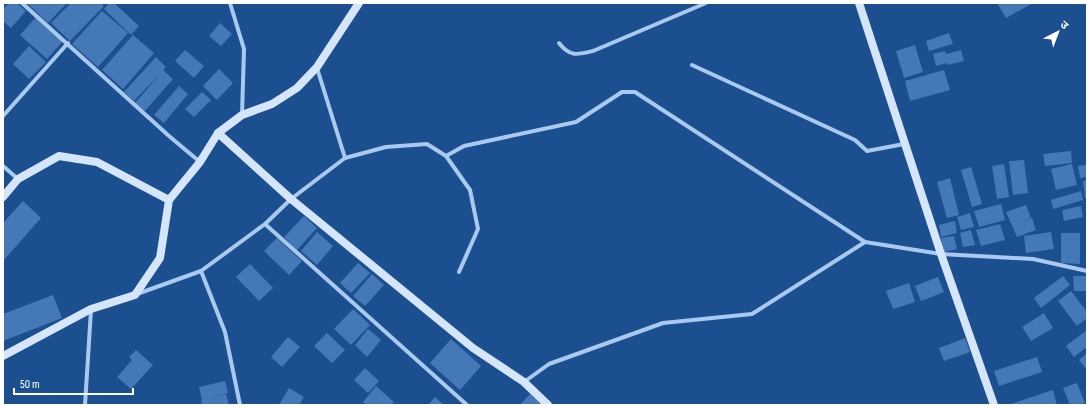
<svg xmlns="http://www.w3.org/2000/svg" width="1090" height="408" viewBox="0 0 1090 408" font-family="'Sofia Sans Condensed','Noto Sans Devanagari',sans-serif">
	<style>
		.building { fill: #4478b7 }
		.lines { fill: none; stroke-linecap: round; stroke-linejoin: round }
		.street { stroke: #a9c9ee; stroke-width: 4 }
		.secondary { stroke: #d6e6fa; stroke-width: 8 }
	</style>
	<rect width="100%" height="100%" fill="#1b4f8f"/>
	<!-- building -->
	<g class="building">
		<path d="M9 3H17L26 11 11 28 3 21V9Z"/>
		<path d="M27 3H67L48 23Z"/>
		<path d="M71 3H100L104 6 70 41 51 23Z"/>
		<path d="M109 3H114L139 26 131 35 104 9Z"/>
		<path d="M997 3H1033L1006 18Z"/>
		<path d="M102 11 128 33 98 67 72 44Z"/>
		<path d="M36 17 63 41 47 59 20 35Z"/>
		<path d="M220 23 232 34 221 46 209 36Z"/>
		<path d="M949 33 953 44 929 51 926 41Z"/>
		<path d="M133 35 154 53 123 89 102 70Z"/>
		<path d="M915 45 923 72 904 78 896 51Z"/>
		<path d="M29 46 46 62 29 79 13 64Z"/>
		<path d="M185 50 204 66 194 78 175 61Z"/>
		<path d="M961 50 964 61 948 65 947 63 936 66 933 54 945 51 946 54Z"/>
		<path d="M156 57 166 67 163 70 173 79 145 111 135 103 160 74 134 101 124 92Z"/>
		<path d="M219 69 233 83 217 100 203 86Z"/>
		<path d="M944 70 950 90 910 101 905 81Z"/>
		<path d="M179 86 188 94 164 123 154 115Z"/>
		<path d="M202 92 211 100 194 117 185 109Z"/>
		<path d="M1071 151 1072 163 1045 166 1043 154Z"/>
		<path d="M1024 160 1028 193 1013 195 1009 161Z"/>
		<path d="M1004 164 1009 197 997 199 992 166Z"/>
		<path d="M1072 164 1077 185 1056 190 1051 169Z"/>
		<path d="M1087 165V177L1080 178 1078 166Z"/>
		<path d="M971 167 982 204 972 207 961 170Z"/>
		<path d="M950 178 959 215 947 218 937 182Z"/>
		<path d="M1087 180V198H1085L1083 181Z"/>
		<path d="M1081 191 1083 200 1053 209 1051 200Z"/>
		<path d="M23 201 41 218 3 261V223Z"/>
		<path d="M1001 204 1005 220 979 227 974 211Z"/>
		<path d="M1026 205 1031 218 1017 223 1032 218 1036 230 1017 237 1006 212Z"/>
		<path d="M1081 206 1083 217 1064 221 1062 210Z"/>
		<path d="M970 213 974 227 961 230 957 217Z"/>
		<path d="M304 216 317 228 297 250 284 237Z"/>
		<path d="M955 221 957 233 941 237 939 225Z"/>
		<path d="M1000 224 1005 240 981 246 976 230Z"/>
		<path d="M971 230 975 245 963 247 960 233Z"/>
		<path d="M317 232 333 246 317 265 301 251Z"/>
		<path d="M1051 232 1054 249 1026 253 1024 236Z"/>
		<path d="M1061 233H1080V264L1061 263Z"/>
		<path d="M954 236 957 249 944 252 941 238Z"/>
		<path d="M277 238 302 261 289 275 264 251Z"/>
		<path d="M358 263 370 273 351 293 340 283Z"/>
		<path d="M250 264 273 288 259 301 236 277Z"/>
		<path d="M372 274 384 285 365 306 353 296Z"/>
		<path d="M1063 276 1070 285 1041 308 1034 298Z"/>
		<path d="M1073 276H1087V291H1074Z"/>
		<path d="M938 277 944 292 921 301 915 286Z"/>
		<path d="M909 283 915 302 893 309 886 291Z"/>
		<path d="M1071 291 1087 312V318L1077 326 1058 301Z"/>
		<path d="M53 295 62 318 3 341V314Z"/>
		<path d="M353 309 370 325 351 345 334 329Z"/>
		<path d="M1044 313 1053 328 1031 341 1022 327Z"/>
		<path d="M368 329 381 340 367 357 355 345Z"/>
		<path d="M1087 330V347L1074 357 1066 346Z"/>
		<path d="M327 333 345 350 332 363 314 346Z"/>
		<path d="M288 337 300 347 282 367 271 357Z"/>
		<path d="M965 338 970 352 944 361 939 348Z"/>
		<path d="M451 339 481 366 460 390 430 363Z"/>
		<path d="M136 350 153 365 131 389 117 377 132 360 129 357Z"/>
		<path d="M1087 353V370L1079 360Z"/>
		<path d="M1037 357 1042 372 999 386 994 371Z"/>
		<path d="M365 368 379 381 368 393 354 380Z"/>
		<path d="M225 381 228 393 207 398 226 394 229 405H202L201 400H202L199 387Z"/>
		<path d="M1077 383 1085 403 1080 405H1070L1063 388Z"/>
		<path d="M376 386 394 402 391 405H367L363 402Z"/>
		<path d="M289 388 304 397 299 405H279Z"/>
		<path d="M1053 390 1057 405H1011V404Z"/>
		<path d="M530 394 541 404 540 405H520Z"/>
		<path d="M435 397 444 405H428Z"/>
	</g>
	<g class="lines">
		<!-- street -->
		<g class="street">
			<path d="M22 3 169 136 200 162"/>
			<path d="M230 3 244 49 242 115"/>
			<path d="M559 43C570 57 577 55 593 51L706 3"/>
			<path d="M692 65 855 140 867 151 904 144"/>
			<path d="M317 68 345 158"/>
			<path d="M3 116 68 43"/>
			<path d="M446 156 464 146 576 122 622 92H635L865 242 941 254 1033 259 1087 271"/>
			<path d="M3 166 18 179"/>
			<path d="M265 224 467 405"/>
			<path d="M201 271 225 332 240 405"/>
			<path d="M137 294 201 271 265 224 291 199 345 158 386 147 427 144 446 156 470 190 478 229 459 272"/>
			<path d="M524 382 549 364 663 323 752 314 865 242"/>
			<path d="M85 405 91 310"/>
		</g>
		<!-- secondary -->
		<g class="secondary">
			<path d="M859 3 941 254 994 405"/>
			<path d="M218 133 291 199 473 348 524 382 548 405"/>
			<path d="M3 197 18 179 59 156 97 162 169 200"/>
			<path d="M3 356 91 309 135 295 160 258 169 200 200 162 218 133 242 115 272 104 297 88 317 67 359 3"/>
		</g>
	</g>
	<!-- border -->
	<rect width="1090" height="408" fill="none" stroke="#ffffff" stroke-width="8"/>
	<!-- north arrow -->
	<g transform="translate(1058 32) rotate(42)" stroke="#1b4f8f" stroke-width="3" paint-order="stroke">
	<path d="M0-3L7 15L0 10L-7 15Z" fill="#ffffff"/>
	<text y="-6" font-size="11" font-weight="bold" text-anchor="middle" fill="#ffffff">उ</text>
	</g>
	<!-- scale -->
	<path d="M14 388v6h119v-6" fill="none" stroke="#ffffff" stroke-width="2"/>
	<text x="20" y="388" font-size="12" fill="#ffffff" stroke="#1b4f8f" stroke-width="3" paint-order="stroke">50 m</text>
</svg>
